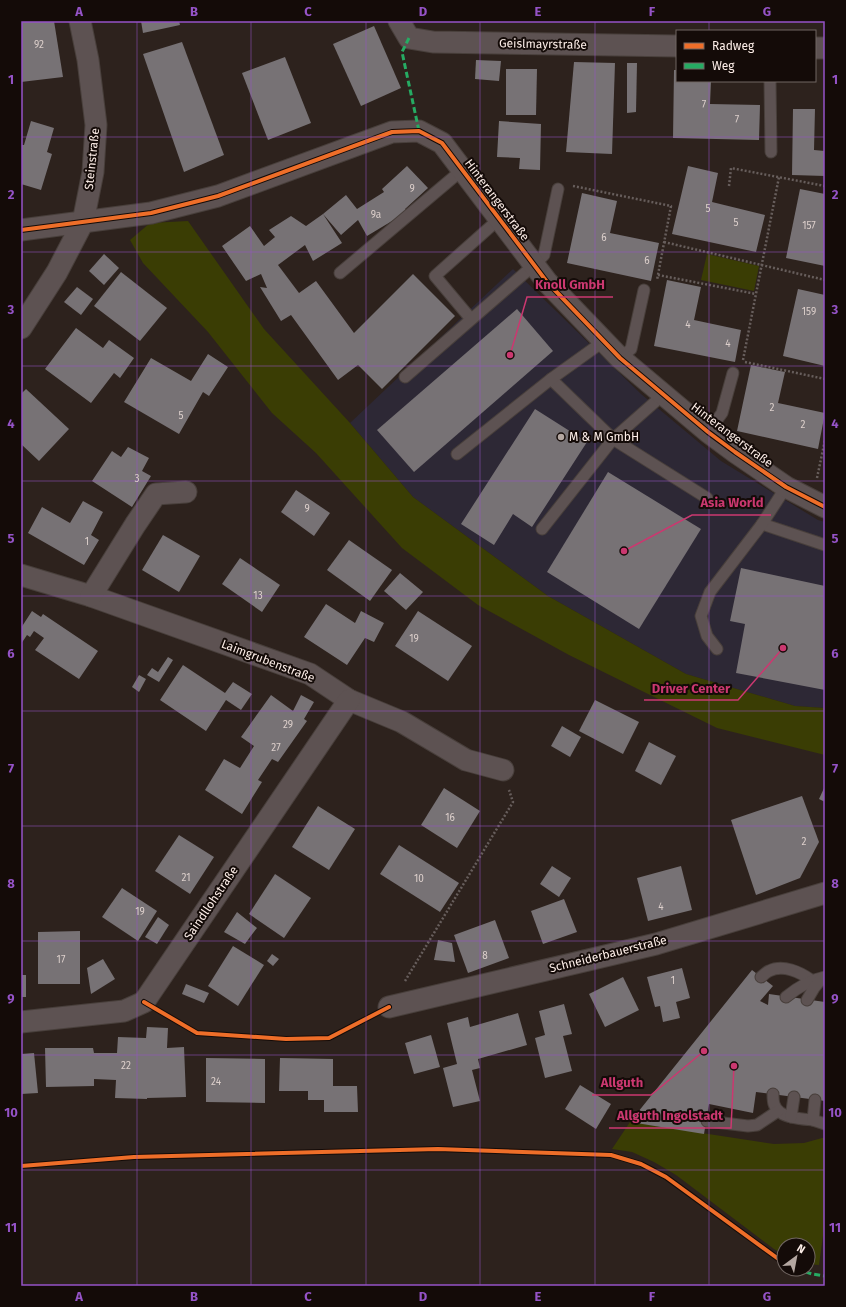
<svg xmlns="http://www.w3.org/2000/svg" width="846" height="1307" viewBox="0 0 846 1307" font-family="'Fira Sans',sans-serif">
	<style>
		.commercial { fill: #2d2835 }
		.green { fill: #3a3d04 }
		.building { fill: #777275 }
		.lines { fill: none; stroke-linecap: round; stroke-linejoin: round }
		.lane-casing { stroke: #483f3b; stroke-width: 13 }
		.street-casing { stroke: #483f3b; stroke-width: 23 }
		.path { stroke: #675e5c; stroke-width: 2.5; stroke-dasharray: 2 2; stroke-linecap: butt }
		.lane { stroke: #5d5252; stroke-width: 11 }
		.street { stroke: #5d5252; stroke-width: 21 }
		.quiet { stroke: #26ab63; stroke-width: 3; stroke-dasharray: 6 3; stroke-linecap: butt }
		.cycleway-casing { stroke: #140b08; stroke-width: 6 }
		.cycleway { stroke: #ee6e29; stroke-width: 4 }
		.grid { fill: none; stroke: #9553c7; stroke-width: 1; stroke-opacity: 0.55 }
		.poi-dot { fill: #b4a7a1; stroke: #140b08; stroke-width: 1.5 }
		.labels { text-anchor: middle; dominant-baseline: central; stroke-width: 4; stroke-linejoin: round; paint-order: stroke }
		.number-label { font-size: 10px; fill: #dccfcb }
		.street-label { font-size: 12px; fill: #fdeee8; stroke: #140b08 }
		.poi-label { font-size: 12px; fill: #fdeee8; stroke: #140b08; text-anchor: start }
		.leader { fill: none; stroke: #cb3870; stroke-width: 1.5 }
		.callout-dot { fill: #cb3870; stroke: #140b08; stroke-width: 1.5 }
		.callout-label { font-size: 13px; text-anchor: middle; font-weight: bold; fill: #cb3870; stroke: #140b08; stroke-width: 4; stroke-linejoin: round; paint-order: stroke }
		.neatline { fill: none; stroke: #9553c7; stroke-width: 1.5 }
		.grid-label { font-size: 13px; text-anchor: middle; font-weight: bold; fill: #9553c7 }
	</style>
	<rect width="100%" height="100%" fill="#2d221d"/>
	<!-- commercial -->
	<path class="commercial" d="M513 269 641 394 721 461 818 520 825 522V708L795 706 686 674 548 596 413 497 350 423Z"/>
	<!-- green -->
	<g class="green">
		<path d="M188 221 264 329 350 423 413 497 548 596 686 674 795 706 825 708V755L717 728 569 655 478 605 402 548 316 453 272 413 208 332 143 263 130 240 150 223Z"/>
		<path d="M707 254 759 266 754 291 701 280Z"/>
		<path d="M630 1122 774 1144 804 1143 822 1138H825V1221L819 1265 808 1264V1245H784V1255L774 1249 676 1175 654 1162 632 1152 612 1149Z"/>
	</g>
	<!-- building -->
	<g class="building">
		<path d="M21 21H54L63 77 21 82Z"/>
		<path d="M141 21H179L180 25 143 33Z"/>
		<path d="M374 26 401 88 361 106 333 44Z"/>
		<path d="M182 42 224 155 184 172 143 54Z"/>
		<path d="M285 57 311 123 268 140 242 73Z"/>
		<path d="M476 60 501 61 499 81 475 79Z"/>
		<path d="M574 62 615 63 612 154 566 152Z"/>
		<path d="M627 63H637L636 112 627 113Z"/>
		<path d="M506 69H537L536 115H506Z"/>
		<path d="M674 70H677V81H711L710 104 760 105 759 140 673 138Z"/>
		<path d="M793 109H815L814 150 825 151V176L792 175Z"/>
		<path d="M31 121 54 128 47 152 52 154 41 190 21 184V145H24Z"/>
		<path d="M499 121 541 124 540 170 519 169 520 158 497 157Z"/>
		<path d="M407 166 428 188 405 209 407 212 367 236 358 220 341 235 323 214 342 243 313 261 305 245 278 265 299 293 316 281 354 333 413 274 455 316 382 389 358 365 338 380 291 315 281 321 260 287 267 288 261 274 246 281 222 246 250 226 264 246 275 237 269 230 291 216 306 226 323 214 346 195 357 209 384 192 382 189Z"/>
		<path d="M688 166 718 173 712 202 765 215 756 252 672 234Z"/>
		<path d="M800 189 825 194V266L786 258Z"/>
		<path d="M582 193 617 201 610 233 659 243 651 281 567 263Z"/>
		<path d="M104 254 119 268 104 285 89 271Z"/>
		<path d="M121 272 167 308 140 341 94 306Z"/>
		<path d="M667 280 701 287 694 320 741 330 735 362 654 346Z"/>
		<path d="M77 287 93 299 81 315 64 302Z"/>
		<path d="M798 289 825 295V366L783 356Z"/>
		<path d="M517 309 553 351 414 472 377 430Z"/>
		<path d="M76 328 103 348 109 340 134 358 120 378 114 373 91 403 45 369Z"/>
		<path d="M208 354 228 367 209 396 203 392 179 434 124 402 151 358 191 381Z"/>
		<path d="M751 365 785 372 778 403 825 413 818 449 737 431Z"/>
		<path d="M26 389 69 429 39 461 21 444V394Z"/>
		<path d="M535 409 587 442 532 527 513 514 494 545 461 524Z"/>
		<path d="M128 447 149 458 142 471 151 476 132 507 92 481 112 451 121 457Z"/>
		<path d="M608 472 701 529 639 629 547 572Z"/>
		<path d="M296 490 330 513 314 536 281 512Z"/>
		<path d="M83 501 103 512 91 535 99 540 84 565 28 533 42 507 70 523Z"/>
		<path d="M163 535 200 556 179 592 142 570Z"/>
		<path d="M349 540 392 570 370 601 327 570Z"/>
		<path d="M240 558 280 585 262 612 222 584Z"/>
		<path d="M741 568 825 586V690L736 673 745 624 730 621Z"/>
		<path d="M400 573 423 592 406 610 384 591Z"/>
		<path d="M326 604 355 623 361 611 384 623 374 642 365 638 347 665 304 637Z"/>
		<path d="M32 611 41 617 43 614 98 651 79 679 35 650 44 638 34 631 30 637 27 635 21 644V628Z"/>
		<path d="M418 611 472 646 448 681 395 646Z"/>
		<path d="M168 657 173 660 159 682 147 675 152 668 158 672Z"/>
		<path d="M183 665 225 693 233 682 252 694 241 710 226 700 206 731 160 700Z"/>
		<path d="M139 675 146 679 139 692 132 687Z"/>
		<path d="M271 695 293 711 301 695 314 702 304 719 307 721 278 762 272 759 258 780 262 782 242 814 205 790 224 759 240 768 254 746 241 737Z"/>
		<path d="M595 700 639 722 623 754 579 731Z"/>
		<path d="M562 726 581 737 570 757 551 746Z"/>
		<path d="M649 742 676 756 661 785 635 771Z"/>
		<path d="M825 786V802L819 799Z"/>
		<path d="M444 788 480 811 457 848 421 825Z"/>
		<path d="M802 796 819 842 800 878 756 895 731 820Z"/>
		<path d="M318 806 355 829 329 870 292 847Z"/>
		<path d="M179 835 214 857 190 894 155 871Z"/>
		<path d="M399 845 459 883 440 912 380 874Z"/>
		<path d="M552 866 571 878 559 897 540 884Z"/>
		<path d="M681 866 692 910 648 921 637 878Z"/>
		<path d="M275 874 311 898 284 938 249 914Z"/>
		<path d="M122 888 157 911 138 941 102 917Z"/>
		<path d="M564 899 577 932 543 944 531 911Z"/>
		<path d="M237 912 257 928 250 937 245 944 224 932Z"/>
		<path d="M158 917 169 925 157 944 145 937Z"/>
		<path d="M495 920 509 958 468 973 454 935Z"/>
		<path d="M80 931V984H38V932Z"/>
		<path d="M438 940 452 943 455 962 434 960Z"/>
		<path d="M233 946 264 965 238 1006 208 986Z"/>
		<path d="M272 954 279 959 273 966 267 961Z"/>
		<path d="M103 959 115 979 91 994 87 968Z"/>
		<path d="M682 968 690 998 676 1002 680 1018 663 1022 660 1006 655 1007 647 977Z"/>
		<path d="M752 970 773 986 760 1001 768 1005 769 994 825 1002V1101L756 1092 753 1113 709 1104 704 1134 630 1122Z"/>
		<rect x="21" y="975" width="5" height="22"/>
		<path d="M623 977 639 1010 605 1027 589 994Z"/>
		<path d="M186 984 209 993 204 1003 182 994Z"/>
		<path d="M564 1004 572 1034 563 1036 572 1071 545 1078 535 1038 545 1035 539 1011Z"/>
		<path d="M518 1013 527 1045 478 1059 480 1068 472 1070 480 1101 453 1107 443 1068 457 1064 447 1023 468 1017 470 1027Z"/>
		<path d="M147 1027 168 1028 167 1048 184 1047 186 1097 147 1098V1099L115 1098 116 1080 94 1079V1086L46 1087 45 1048H93L94 1053H117L118 1037 146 1038Z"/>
		<path d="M431 1035 440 1067 414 1074 405 1043Z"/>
		<path d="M34 1053 38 1093 21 1094V1054Z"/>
		<path d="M206 1058 265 1059V1103L206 1102Z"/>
		<path d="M280 1058 333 1059V1086H357L358 1112H324V1100H308V1091H279Z"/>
		<path d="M580 1085 611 1104 596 1129 565 1109Z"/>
	</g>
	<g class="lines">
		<defs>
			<g id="lane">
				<path d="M770 81 771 152"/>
				<path d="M340 273 462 170"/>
				<path d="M471 319 435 276 499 219"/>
				<path d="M620 358 631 349 644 290"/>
				<path d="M405 377 534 265 544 255 558 189"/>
				<path d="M551 379 613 439 707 498"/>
				<path d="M708 432 722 413 733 373"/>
				<path d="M457 454 551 379 604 341"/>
				<path d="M762 524 825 545"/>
				<path d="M542 529 613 439 664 394"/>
				<path d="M717 649 707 636 701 616 710 592 762 524 786 487"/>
				<path d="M761 977C764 975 766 972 769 971 783 964 800 972 811 980"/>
				<path d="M786 997C798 987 810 980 825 977"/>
				<path d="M807 1000 814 988 822 978"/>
				<path d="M773 1094C773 1097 773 1101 774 1104 778 1118 800 1119 813 1120"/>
				<path d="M815 1100 813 1120 825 1124"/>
				<path d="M791 1117 794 1097"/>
				<path d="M707 1121 748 1126 757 1125 778 1111"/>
			</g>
			<g id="street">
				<path d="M399 21 409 38 433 42 677 46"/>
				<path d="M815 48H825"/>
				<path d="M21 230 151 213 218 196 392 132 419 131 442 143 547 282 620 358 708 432 735 452 786 487 825 507"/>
				<path d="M21 328 57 272 83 222 93 172 96 125 88 60 80 21"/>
				<path d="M21 575 91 596 310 674 349 700 402 722 466 760 503 770"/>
				<path d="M91 596 135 525 156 494 186 492"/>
				<path d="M389 1007 656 944 825 893"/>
				<path d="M21 1022 124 1011 144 1002 349 700"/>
			</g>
		</defs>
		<!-- lane casing -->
		<use href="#lane" class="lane-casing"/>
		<!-- street casing -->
		<use href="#street" class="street-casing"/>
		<!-- path -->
		<g class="path">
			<path d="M573 186 671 206 657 280"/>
			<path d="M729 186 731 168 825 186"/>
			<path d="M664 242 825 280"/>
			<path d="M658 275 756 294"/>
			<path d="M743 360 779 177"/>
			<path d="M745 362 825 379"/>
			<path d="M817 478 825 440"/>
			<path d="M405 981 513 802 509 790"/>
		</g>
		<!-- lane -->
		<use href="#lane" class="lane"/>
		<!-- street -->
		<use href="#street" class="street"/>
		<!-- quiet -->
		<g class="quiet">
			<path d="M409 38 402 52 419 131"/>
			<path d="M797 1269 812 1274 825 1276"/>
		</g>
		<defs>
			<g id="cycleway">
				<path d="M21 230 151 213 218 196 392 132 419 131 442 143 547 282 620 358 708 432 735 452 786 487 825 507"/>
				<path d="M144 1002 197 1033 286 1039 329 1038 389 1007"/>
				<path d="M21 1166 134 1157 438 1149 611 1155 641 1164 666 1177 784 1263"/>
			</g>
		</defs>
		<!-- cycleway casing -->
		<use href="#cycleway" class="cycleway-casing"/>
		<!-- cycleway -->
		<use href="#cycleway" class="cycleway"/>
	</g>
	<!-- grid -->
	<path class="grid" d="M137 21V1286M251 21V1286M366 21V1286M480 21V1286M595 21V1286M709 21V31M709 81V1286M21 137H825M21 252H825M21 366H825M21 481H825M21 596H825M21 711H825M21 826H825M21 941H825M21 1055H825M21 1170H825"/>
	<!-- markers -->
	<circle class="poi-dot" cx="561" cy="437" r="4"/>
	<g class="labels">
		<!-- number labels -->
		<g class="number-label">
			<text x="39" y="45">92</text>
			<text x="704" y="105">7</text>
			<text x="737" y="120">7</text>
			<text x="412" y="189">9</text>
			<text x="708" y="209">5</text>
			<text x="376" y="215">9a</text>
			<text x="736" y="223">5</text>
			<text x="809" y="226">157</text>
			<text x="604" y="238">6</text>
			<text x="647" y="261">6</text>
			<text x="809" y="312">159</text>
			<text x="688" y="325">4</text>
			<text x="728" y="344">4</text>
			<text x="772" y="408">2</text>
			<text x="181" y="416">5</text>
			<text x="803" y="425">2</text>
			<text x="137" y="479">3</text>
			<text x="307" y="509">9</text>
			<text x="87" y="542">1</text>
			<text x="258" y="596">13</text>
			<text x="414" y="639">19</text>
			<text x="288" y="725">29</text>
			<text x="276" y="748">27</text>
			<text x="450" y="818">16</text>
			<text x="804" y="842">2</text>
			<text x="186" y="878">21</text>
			<text x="419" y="879">10</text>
			<text x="661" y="907">4</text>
			<text x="140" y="912">19</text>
			<text x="485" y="956">8</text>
			<text x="61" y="960">17</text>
			<text x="673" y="981">1</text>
			<text x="126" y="1066">22</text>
			<text x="216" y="1082">24</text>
		</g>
		<!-- street labels -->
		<g class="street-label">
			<text transform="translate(543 44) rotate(1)">Geislmayrstraße</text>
			<text transform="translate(92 159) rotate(-84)">Steinstraße</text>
			<text transform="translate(497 200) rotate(53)">Hinterangerstraße</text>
			<text transform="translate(732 435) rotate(37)">Hinterangerstraße</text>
			<text transform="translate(268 661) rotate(21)">Laimgrubenstraße</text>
			<text transform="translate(211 903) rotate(-56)">Saindllohstraße</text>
			<text transform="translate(608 954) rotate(-14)">Schneiderbauerstraße</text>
		</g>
		<!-- poi labels -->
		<g class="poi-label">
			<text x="569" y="437">M &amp; M GmbH</text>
		</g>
	</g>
	<!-- callouts -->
	<path class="leader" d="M510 355L527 297H613M624 551L692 515H771M783 648L738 700H644M704 1051L651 1095H592M734 1066L731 1128H609"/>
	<g class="callout-dot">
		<circle cx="510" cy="355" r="4"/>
		<circle cx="624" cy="551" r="4"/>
		<circle cx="783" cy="648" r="4"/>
		<circle cx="704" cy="1051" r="4"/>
		<circle cx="734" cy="1066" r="4"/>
	</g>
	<g class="callout-label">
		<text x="570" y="289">Knoll GmbH</text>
		<text x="732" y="507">Asia World</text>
		<text x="691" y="693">Driver Center</text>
		<text x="622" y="1087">Allguth</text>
		<text x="670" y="1120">Allguth Ingolstadt</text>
	</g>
	<!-- border -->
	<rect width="846" height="1307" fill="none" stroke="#140b08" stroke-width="44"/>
	<!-- legend -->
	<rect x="676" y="30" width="140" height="52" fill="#140b08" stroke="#716662"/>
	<rect x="684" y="43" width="20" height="6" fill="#ee6e29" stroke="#716662"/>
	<text x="712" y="50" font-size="12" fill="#fdeee8">Radweg</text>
	<rect x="684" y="63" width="20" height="6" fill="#26ab63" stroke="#716662"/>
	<text x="712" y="70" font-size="12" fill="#fdeee8">Weg</text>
	<!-- north arrow -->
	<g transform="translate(796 1257) rotate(32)"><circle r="19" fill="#140b08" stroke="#716662"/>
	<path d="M0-3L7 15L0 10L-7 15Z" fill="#b4a7a1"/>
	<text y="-6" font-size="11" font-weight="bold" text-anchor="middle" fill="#fdeee8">N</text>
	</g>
	<rect x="22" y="22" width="802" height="1263" class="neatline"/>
	<g class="grid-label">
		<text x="79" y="16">A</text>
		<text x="194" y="16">B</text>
		<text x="308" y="16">C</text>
		<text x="423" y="16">D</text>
		<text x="538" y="16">E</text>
		<text x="652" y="16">F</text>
		<text x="767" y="16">G</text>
		<text x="11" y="84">1</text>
		<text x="835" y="84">1</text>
		<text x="11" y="199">2</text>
		<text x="835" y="199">2</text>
		<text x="11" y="314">3</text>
		<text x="835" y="314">3</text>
		<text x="11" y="428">4</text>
		<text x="835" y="428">4</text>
		<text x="11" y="543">5</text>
		<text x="835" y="543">5</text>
		<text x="11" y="658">6</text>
		<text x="835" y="658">6</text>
		<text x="11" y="773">7</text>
		<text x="835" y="773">7</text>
		<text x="11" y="888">8</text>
		<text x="835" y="888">8</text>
		<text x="11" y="1003">9</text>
		<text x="835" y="1003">9</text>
		<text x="11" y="1117">10</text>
		<text x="835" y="1117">10</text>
		<text x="11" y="1232">11</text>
		<text x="835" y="1232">11</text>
		<text x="79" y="1301">A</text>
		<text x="194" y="1301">B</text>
		<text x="308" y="1301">C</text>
		<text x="423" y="1301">D</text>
		<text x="538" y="1301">E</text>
		<text x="652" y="1301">F</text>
		<text x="767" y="1301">G</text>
	</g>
</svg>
